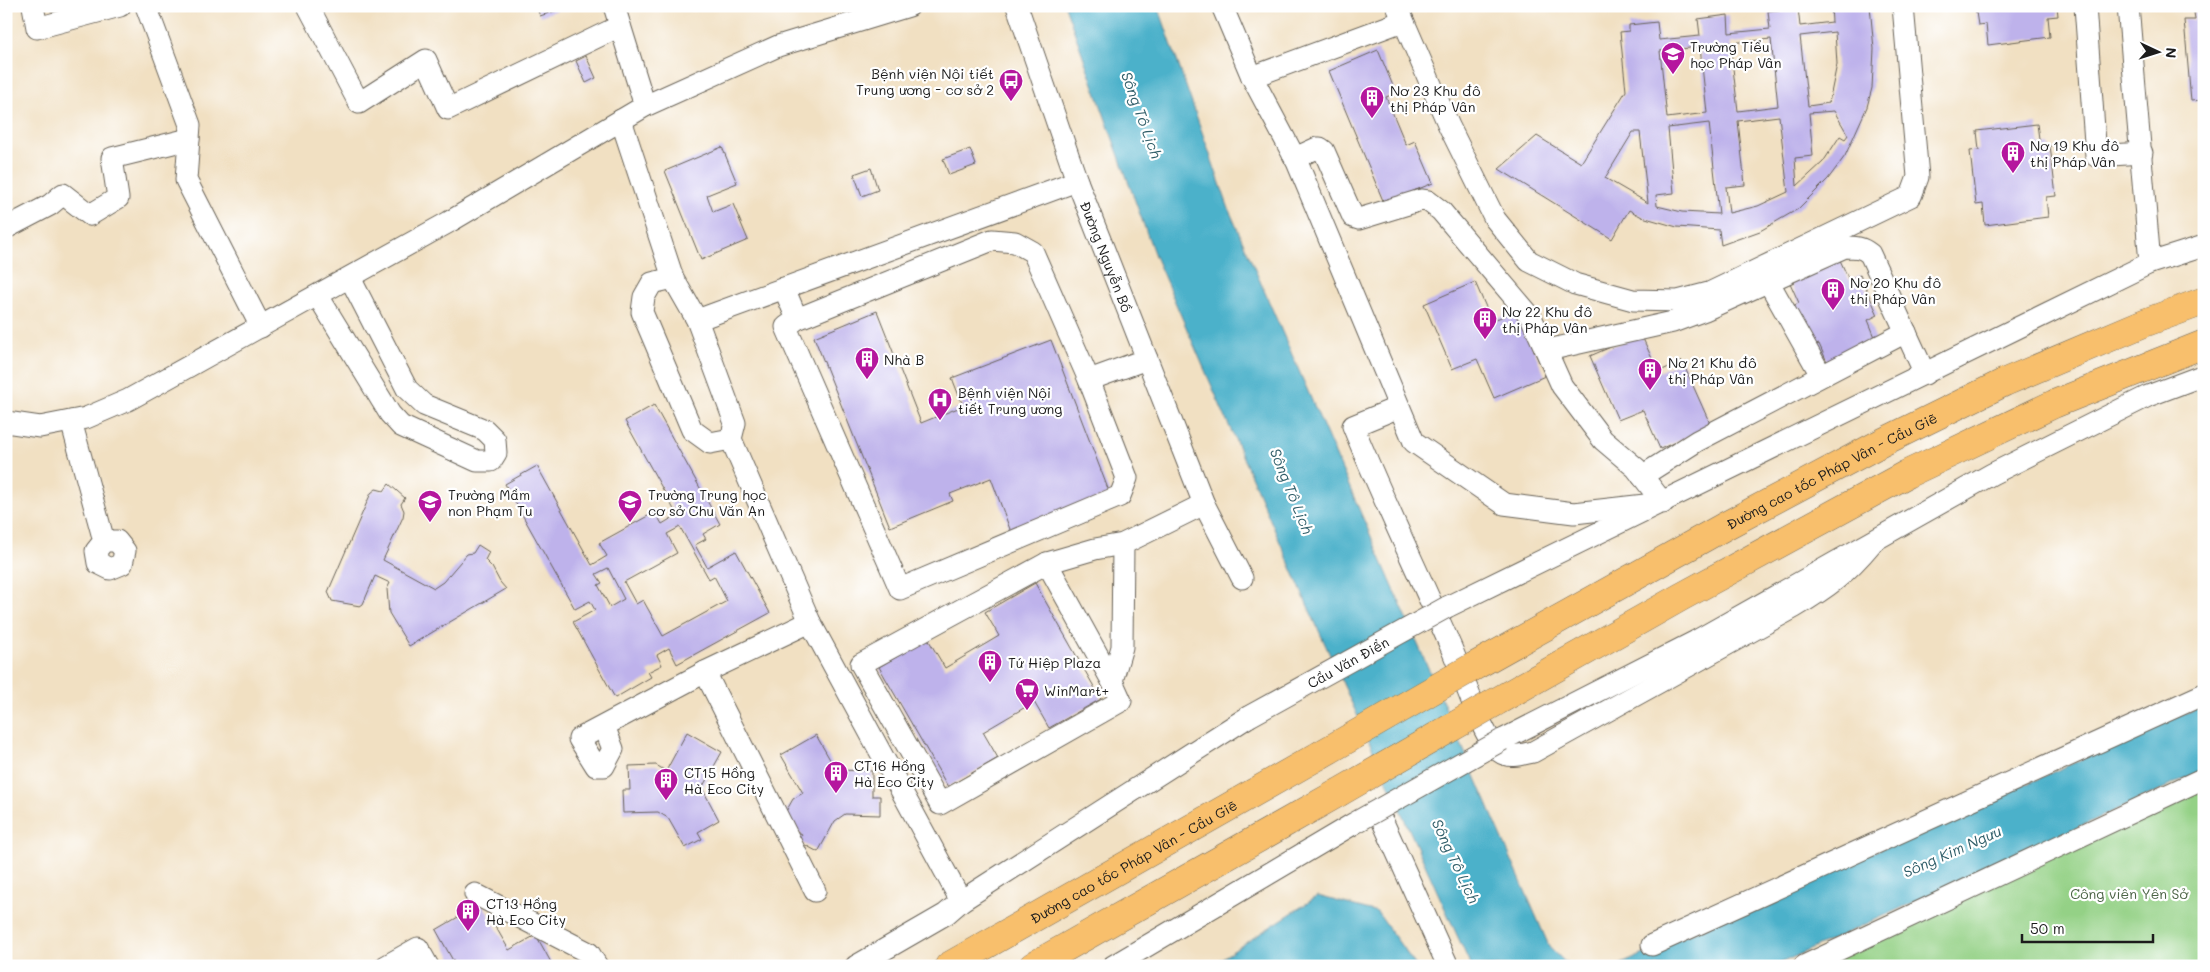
<svg xmlns="http://www.w3.org/2000/svg" width="2210" height="972" viewBox="0 0 2210 972" font-family="Mali,sans-serif">
	<style>
		.green { fill: #94d186; stroke: #587651 }
		.water { fill: #4bb1ca; stroke: #346673 }
		.building { fill: #beb2eb; fill-rule: evenodd }
		.lines { fill: none; stroke-linecap: round; stroke-linejoin: round }
		.minor-casing { stroke: #676156; stroke-width: 23 }
		.highway-casing { stroke: #676156; stroke-width: 29 }
		.minor { stroke: #fff; stroke-width: 21 }
		.highway { stroke: #f8bf6c; stroke-width: 28 }
		.minor-bridge-casing { stroke: #676156; stroke-width: 23; stroke-linecap: butt }
		.highway-bridge-casing { stroke: #676156; stroke-width: 29; stroke-linecap: butt }
		.minor-bridge { stroke: #fff; stroke-width: 21 }
		.highway-bridge { stroke: #f8bf6c; stroke-width: 28 }
		.labels { text-anchor: middle; dominant-baseline: central; stroke-width: 4.5; stroke-linejoin: round; paint-order: stroke }
		.poi-label { font-size: 14px; fill: #1c1c1c; stroke: #fff; text-anchor: start }
		.street-label { font-size: 14px; fill: #1c1c1c; stroke: #fff }
		.park-label { font-size: 14px; fill: #4c6446; stroke: #fff }
		.water-label { font-size: 15px; font-style: italic; fill: #315f6a; stroke: #fff }
	</style>
	<rect width="100%" height="100%" fill="#fff"/>
	<filter id="ink" filterUnits="userSpaceOnUse"><feTurbulence type="fractalNoise" baseFrequency=".02" numOctaves="2"/><feDisplacementMap in="SourceGraphic" scale="10" xChannelSelector="R" yChannelSelector="G"/><feConvolveMatrix kernelMatrix="1 2 1 2 8 2 1 2 1" color-interpolation-filters="sRGB"/></filter>
	<filter id="wash" filterUnits="userSpaceOnUse"><feTurbulence type="fractalNoise" baseFrequency=".0096" numOctaves="4" result="noise"/><feDisplacementMap in="SourceGraphic" scale="20" xChannelSelector="R" yChannelSelector="G"/><feGaussianBlur stdDeviation="1.12" result="paint"/><feColorMatrix in="noise" values="0 0 0 0 0 0 0 0 0 0 0 0 0 0 0 0 0 1.4 0 .05"/><feComposite in="paint" operator="in"/></filter>
	<g filter="url(#wash)">
		<rect width="100%" height="100%" fill="#f1e0c2"/>
		<!-- green -->
		<path class="green" d="M2204 778V966H1804Z"/>
		<!-- water -->
		<g class="water">
			<path d="M1065 6H1158L1230 212 1549 946 1565 962 1580 966H1471L1310 611 1155 256Z"/>
			<path d="M2204 705V770L1774 966H1617Z"/>
			<path d="M1318 896 1377 912 1416 966H1210Z"/>
		</g>
		<g id="blocks">
			<!-- building -->
			<g class="building">
				<path d="M536 6H557L558 10 540 16Z"/>
				<path d="M1831 6H1870L1874 49 1872 88 1867 107 1845 156 1828 179 1798 209 1760 231 1721 245 1719 230 1677 227 1642 217 1629 210 1612 239 1499 169 1537 136 1581 163 1626 91 1620 32 1629 31V25L1657 22 1659 40 1700 36 1698 19 1728 15 1729 33 1770 29 1768 11 1798 8 1800 26 1832 22ZM1835 32 1837 64 1829 103 1808 106 1800 36ZM1771 39 1778 106 1738 111 1730 43ZM1700 47 1707 113 1667 118 1660 51ZM1834 111 1848 135 1845 139 1840 136 1823 162 1797 186 1795 158 1813 156 1809 113ZM1779 116 1788 192 1758 206 1729 213 1726 187 1745 185 1738 121ZM1709 123 1719 214 1682 212 1657 206 1656 195 1674 193 1668 128ZM1633 132H1640L1648 203 1605 178Z"/>
				<path d="M1975 6H2057L2058 16 2048 17 2050 37 1988 45 1986 24 1978 25Z"/>
				<path d="M2204 11V100L2191 101 2184 20H2195L2194 12Z"/>
				<path d="M1378 50 1396 93 1386 97 1406 145 1415 141 1433 183 1384 203 1329 71Z"/>
				<path d="M586 56 596 78 586 83 576 61Z"/>
				<path d="M2037 124 2040 146 2050 145 2056 196 2046 197 2048 217 1985 225 1983 204 1976 205 1970 151 1979 150 1977 131Z"/>
				<path d="M722 147 737 183 707 195 713 212 733 204 748 240 701 260 665 171Z"/>
				<path d="M970 149 976 165 949 175 943 159Z"/>
				<path d="M871 168 878 190 862 196 854 174Z"/>
				<path d="M1840 260 1849 280 1860 275 1878 315 1868 320 1877 342 1828 364 1819 344 1807 349 1788 308 1799 303 1790 283Z"/>
				<path d="M1475 282 1492 321 1517 310 1545 376 1494 398 1477 359 1452 369 1424 304Z"/>
				<path d="M877 311 921 423 963 406 952 378 1051 340 1110 494 1011 532 991 478 950 494 953 501 890 527 814 337Z"/>
				<path d="M1641 334 1658 372 1682 361 1711 426 1660 449 1643 410 1618 420 1590 356Z"/>
				<path d="M654 405 720 524 703 534 706 539 695 545 707 567 736 551 770 613 677 664 669 648 657 655 662 665 648 672 651 677 615 698 573 622 595 610 590 601 575 609 505 484 537 466 592 565 607 556 599 543 655 512 662 524 677 515 625 421ZM680 527 709 579 714 576 727 601 663 636 643 600 636 604 624 582 677 553 667 534ZM608 568 624 599 610 607 598 585 602 583 596 574Z"/>
				<path d="M389 484 405 498 401 504 404 511 403 517 383 560 434 588 443 582 467 554 473 553 478 545 489 552 485 560 492 567 500 582 506 589 409 646 389 613 387 589 390 583 375 576 363 604 360 606 332 601 328 592 371 493 376 489 384 491Z"/>
				<path d="M1035 583 1101 699 1049 728 1034 702 983 732 998 758 948 787 879 667 928 639 945 668 999 636 985 612Z"/>
				<path d="M687 732 722 752 702 788 719 820 698 832 702 839 685 848 668 818 658 812 623 813 622 790H630L629 766 656 765 666 771Z"/>
				<path d="M816 735 836 770 872 771V796H880V815L845 814 835 821 818 852 798 841 802 834 780 822 793 799 803 793 781 755Z"/>
				<path d="M482 903 509 950 536 935 553 966H456L436 930Z"/>
			</g>
		</g>
	</g>
	<g filter="url(#ink)">
		<use href="#blocks" fill-opacity="0" stroke="#676156" stroke-width="1"/>
		<g class="lines">
			<defs>
				<g id="minor">
					<path d="M33 6 37 28 120 6"/>
					<path d="M146 6 190 125 186 180 261 327"/>
					<path d="M308 6 359 103 426 60 448 109 620 26"/>
					<path d="M614 6 645 106"/>
					<path id="s1" d="M1017 6 1077 181 1204 504 1242 578"/>
					<path d="M1222 6 1252 77 1297 162 1414 442 1504 504 1574 513 1645 505"/>
					<path d="M1397 6 1449 126 1495 219 1529 261 1575 284 1633 300 1678 301 1709 293 1911 196 1918 177 1903 6"/>
					<path d="M2085 6 2096 156 2142 153"/>
					<path d="M2128 6 2150 263"/>
					<path d="M1252 77 1403 21"/>
					<path d="M621 120 673 278 697 320 735 423 731 439 810 622 961 901"/>
					<path d="M1295 158 1317 148H1320L1324 151 1353 217 1359 219 1421 200 1428 201 1441 211 1531 317 1562 386 1603 440 1636 468 1663 503"/>
					<path d="M6 228 50 205 63 194 90 215 118 198 112 158 189 139"/>
					<path d="M673 278 652 283 644 297 642 312 692 430 710 443 731 439"/>
					<path d="M1768 281 1821 375"/>
					<path d="M784 288 797 319 992 240 1015 242 1033 252 1089 380 1127 478 1120 496 900 589 786 327 797 319"/>
					<path d="M318 296 390 414 401 426 477 461H491L496 453 495 440 485 430 424 405 407 389 350 278"/>
					<path d="M697 320 1077 181"/>
					<path d="M1548 350 1673 322 1705 310 1845 247C1856 247 1862 247 1870 254L1925 374"/>
					<path d="M1089 380 1147 359"/>
					<path d="M1399 407 1353 426C1383 500 1418 572 1450 645 1461 669 1482 738 1500 752 1509 759 1523 754 1533 752L1795 607C1828 587 1846 574 1871 544"/>
					<path d="M71 421 104 541"/>
					<path d="M6 422 40 427 86 418 128 400 449 222 645 106 778 46 909 6"/>
					<path d="M1642 476 1697 441 1906 332"/>
					<path d="M104 541H117L125 551 122 564 110 569 98 563 96 551Z"/>
					<path d="M1123 544 1122 647 1112 681 1121 701 940 804 861 664 1047 563 1095 549 1123 544 1204 504"/>
					<path d="M1047 563 1112 681"/>
					<path d="M1447 607 2150 263 2204 246"/>
					<path d="M705 672 815 891"/>
					<path d="M604 726 613 749 604 766H596L579 739 705 672 810 622"/>
					<path d="M1502 740 1696 641 1992 474 2148 396 2204 375"/>
					<path d="M1383 822 1448 966"/>
					<path d="M475 894 589 953 597 966"/>
					<path d="M1652 945 2204 694"/>
					<path d="M386 966 418 948 428 966"/>
					<path d="M856 966 946 914 961 901 1248 717"/>
					<path d="M1113 966 1353 824"/>
					<path d="M1804 966 2204 778"/>
				</g>
				<g id="highway">
					<path id="s2" d="M1473 667 1727 525 1883 442 2005 382 2144 323 2204 301"/>
					<path d="M1494 703 1681 597 1907 474 2054 404 2204 344"/>
					<path id="s3" d="M949 966 1320 755"/>
					<path d="M1033 966 1338 793"/>
				</g>
			</defs>
			<!-- minor casing -->
			<use href="#minor" class="minor-casing"/>
			<!-- highway casing -->
			<use href="#highway" class="highway-casing"/>
			<!-- minor -->
			<use href="#minor" class="minor"/>
			<!-- highway -->
			<use href="#highway" class="highway"/>
			<defs>
				<g id="minor-bridge">
					<path id="s4" d="M1248 717 1447 607"/>
					<path d="M1353 824 1502 740"/>
				</g>
				<g id="highway-bridge">
					<path d="M1320 755 1473 667"/>
					<path d="M1338 793 1494 703"/>
				</g>
			</defs>
			<!-- minor-bridge casing -->
			<use href="#minor-bridge" class="minor-bridge-casing"/>
			<!-- highway-bridge casing -->
			<use href="#highway-bridge" class="highway-bridge-casing"/>
			<!-- minor-bridge -->
			<use href="#minor-bridge" class="minor-bridge"/>
			<!-- highway-bridge -->
			<use href="#highway-bridge" class="highway-bridge"/>
		</g>
	</g>
	<!-- icons -->
	<defs>
		<symbol id="school-pin" viewBox="-11 -11 22 30"><path d="M0 17L-7.5 6A9.5 9.5 0 1 1 7.5 6Z" fill="#b5179e" stroke="#fff"/><path d="M0-5L7-2L0 1L-7-2ZM-4 1L0 2.5L4 1V4Q0 6-4 4Z" fill="#fff"/></symbol>
		<symbol id="bus-pin" viewBox="-11 -11 22 30"><path d="M0 17L-7.5 6A9.5 9.5 0 1 1 7.5 6Z" fill="#b5179e" stroke="#fff"/><path d="M-5-6H5V4H4V6H2V4H-2V6H-4V4H-5ZM-3.5-4V0h7V-4ZM-3.5 1.2v1.5H-2V1.2ZM2 1.2v1.5H3.5V1.2Z" fill="#fff"/></symbol>
		<symbol id="building-pin" viewBox="-11 -11 22 30"><path d="M0 17L-7.5 6A9.5 9.5 0 1 1 7.5 6Z" fill="#b5179e" stroke="#fff"/><path d="M-4-6H4V6H1V3H-1V6H-4ZM-2.5-4.3h1.7v1.8h-1.7ZM.8-4.3h1.7v1.8H.8ZM-2.5-1h1.7V.8h-1.7ZM.8-1h1.7V.8H.8Z" fill="#fff"/></symbol>
		<symbol id="hospital-pin" viewBox="-11 -11 22 30"><path d="M0 17L-7.5 6A9.5 9.5 0 1 1 7.5 6Z" fill="#b5179e" stroke="#fff"/><path d="M-5-5h3v3.5h4V-5h3V5h-3V1.5h-4V5h-3Z" fill="#fff"/></symbol>
		<symbol id="supermarket-pin" viewBox="-11 -11 22 30"><path d="M0 17L-7.5 6A9.5 9.5 0 1 1 7.5 6Z" fill="#b5179e" stroke="#fff"/><path d="M-6-5.5h2.5l.6 2H6L4.5 2H-2.5L-4.4-4H-6ZM-1.5 3.2a1.3 1.3 0 1 0 .1 0ZM3 3.2a1.3 1.3 0 1 0 .1 0Z" fill="#fff"/></symbol>
	</defs>
	<g fill-rule="evenodd">
		<use href="#school-pin" x="1659" y="40" width="28" height="38"/>
		<use href="#bus-pin" x="997" y="67" width="28" height="38"/>
		<use href="#building-pin" x="1358" y="84" width="28" height="38"/>
		<use href="#building-pin" x="1999" y="139" width="28" height="38"/>
		<use href="#building-pin" x="1819" y="276" width="28" height="38"/>
		<use href="#building-pin" x="1471" y="305" width="28" height="38"/>
		<use href="#building-pin" x="853" y="345" width="28" height="38"/>
		<use href="#building-pin" x="1636" y="356" width="28" height="38"/>
		<use href="#hospital-pin" x="926" y="386" width="28" height="38"/>
		<use href="#school-pin" x="416" y="488" width="28" height="38"/>
		<use href="#school-pin" x="616" y="488" width="28" height="38"/>
		<use href="#building-pin" x="976" y="648" width="28" height="38"/>
		<use href="#supermarket-pin" x="1013" y="676" width="28" height="38"/>
		<use href="#building-pin" x="822" y="759" width="28" height="38"/>
		<use href="#building-pin" x="652" y="766" width="28" height="38"/>
		<use href="#building-pin" x="454" y="897" width="28" height="38"/>
	</g>
	<g class="labels">
		<!-- poi labels -->
		<g class="poi-label">
			<text x="1690" y="46">Trường Tiểu<tspan x="1690" dy="16">học Pháp Vân</tspan></text>
			<text x="994" y="73" text-anchor="end">Bệnh viện Nội tiết<tspan x="994" dy="16">Trung ương - cơ sở 2</tspan></text>
			<text x="1390" y="90">Nơ 23 Khu đô<tspan x="1390" dy="16">thị Pháp Vân</tspan></text>
			<text x="2030" y="145">Nơ 19 Khu đô<tspan x="2030" dy="16">thị Pháp Vân</tspan></text>
			<text x="1850" y="282">Nơ 20 Khu đô<tspan x="1850" dy="16">thị Pháp Vân</tspan></text>
			<text x="1502" y="311">Nơ 22 Khu đô<tspan x="1502" dy="16">thị Pháp Vân</tspan></text>
			<text x="884" y="359">Nhà B</text>
			<text x="1668" y="362">Nơ 21 Khu đô<tspan x="1668" dy="16">thị Pháp Vân</tspan></text>
			<text x="958" y="392">Bệnh viện Nội<tspan x="958" dy="16">tiết Trung ương</tspan></text>
			<text x="448" y="494">Trường Mầm<tspan x="448" dy="16">non Phạm Tu</tspan></text>
			<text x="648" y="494">Trường Trung học<tspan x="648" dy="16">cơ sở Chu Văn An</tspan></text>
			<text x="1008" y="662">Tứ Hiệp Plaza</text>
			<text x="1044" y="690">WinMart+</text>
			<text x="854" y="765">CT16 Hồng<tspan x="854" dy="16">Hà Eco City</tspan></text>
			<text x="684" y="772">CT15 Hồng<tspan x="684" dy="16">Hà Eco City</tspan></text>
			<text x="486" y="903">CT13 Hồng<tspan x="486" dy="16">Hà Eco City</tspan></text>
		</g>
		<!-- street labels -->
		<g class="street-label">
			<text stroke="none"><textPath href="#s1" startOffset="266">Đường Nguyễn Bồ</textPath></text>
			<text stroke="none"><textPath href="#s2" startOffset="409">Đường cao tốc Pháp Vân - Cầu Giẽ</textPath></text>
			<text stroke="none"><textPath href="#s4" startOffset="114">Cầu Văn Điển</textPath></text>
			<text stroke="none"><textPath href="#s3" startOffset="212">Đường cao tốc Pháp Vân - Cầu Giẽ</textPath></text>
		</g>
		<!-- park labels -->
		<g class="park-label">
			<text x="2129" y="893">Công viên Yên Sở</text>
		</g>
		<!-- water labels -->
		<g class="water-label">
			<text transform="translate(1142 115) rotate(70)">Sông Tô Lịch</text>
			<text transform="translate(1292 491) rotate(68)">Sông Tô Lịch</text>
			<text transform="translate(1952 851) rotate(-24)">Sông Kim Ngưu</text>
			<text transform="translate(1456 861) rotate(65)">Sông Tô Lịch</text>
		</g>
	</g>
	<!-- margin -->
	<rect width="2210" height="972" fill="none" stroke="#fff" stroke-width="25"/>
	<!-- north arrow -->
	<g transform="translate(2158 52) rotate(94)" stroke="#ffffff" stroke-width="4" paint-order="stroke">
	<path d="M0-4L9 19L0 12L-9 19Z" fill="#1c1c1c"/>
	<text y="-8" font-size="14" font-weight="bold" text-anchor="middle" fill="#1c1c1c">N</text>
	</g>
	<!-- scale -->
	<path d="M2022 934v8h131v-8" fill="none" stroke="#1c1c1c" stroke-width="2.5"/>
	<text x="2030" y="934" font-size="15" fill="#1c1c1c" stroke="#ffffff" stroke-width="4" paint-order="stroke">50 m</text>
</svg>
